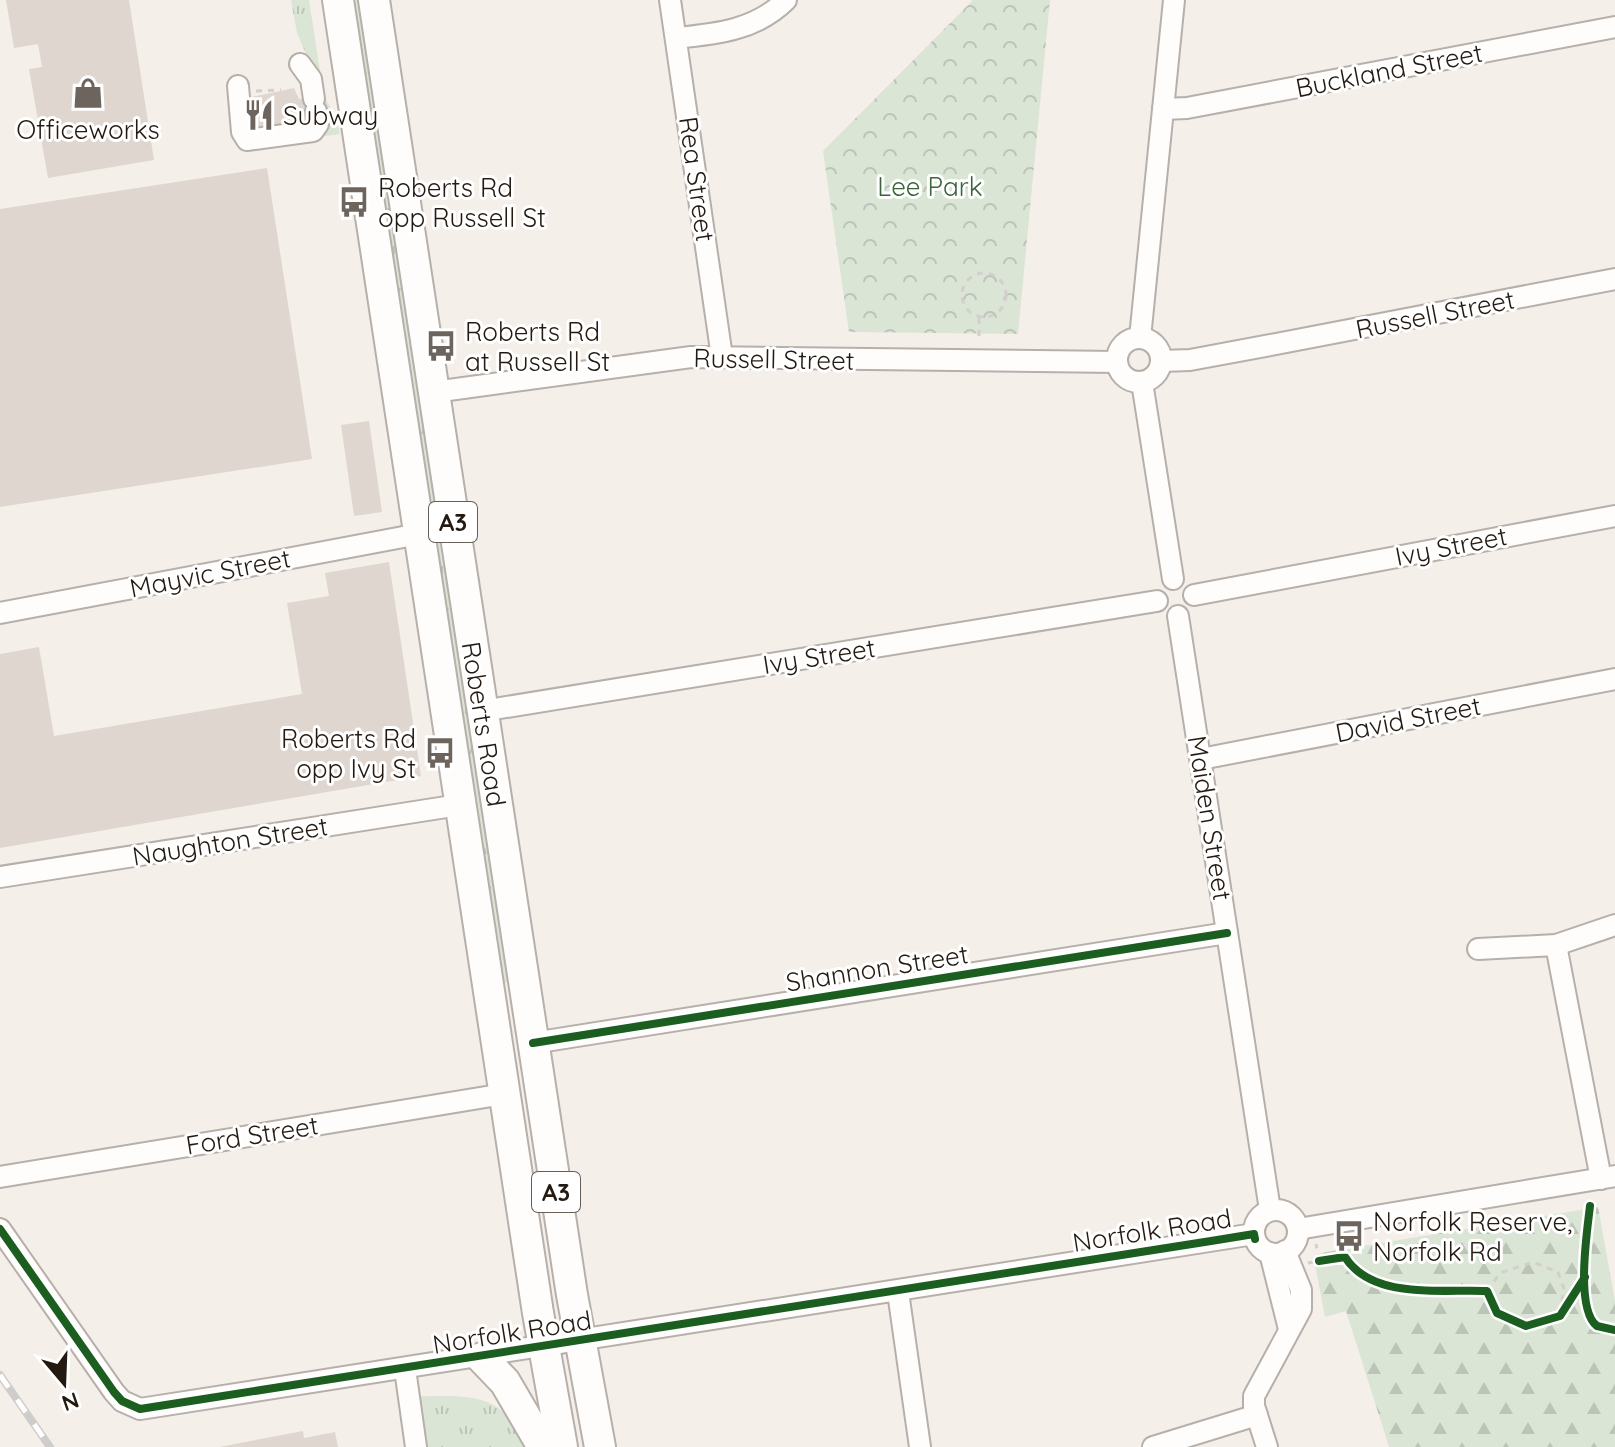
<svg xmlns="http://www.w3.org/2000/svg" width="1615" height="1447" viewBox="0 0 1615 1447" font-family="Quicksand,sans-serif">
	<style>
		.grass { fill: url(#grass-tufts) }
		.forest { fill: url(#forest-firs) }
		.park { fill: url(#park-crowns) }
		.building { fill: #dfd6d0 }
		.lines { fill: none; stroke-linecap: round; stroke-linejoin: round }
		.minor-casing { stroke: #b7afa9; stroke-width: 24 }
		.highway-casing { stroke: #b7afa9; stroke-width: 34 }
		.path { stroke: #d2cfcd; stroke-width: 3; stroke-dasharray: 6 6; stroke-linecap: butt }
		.minor { stroke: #fefdfc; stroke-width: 20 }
		.highway { stroke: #fefdfc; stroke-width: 30 }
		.rail-casing { stroke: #cfcdcb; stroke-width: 8 }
		.rail { stroke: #fff; stroke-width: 5; stroke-dasharray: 15; stroke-linecap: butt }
		.cycleway-casing { stroke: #fff; stroke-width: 13 }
		.cycleway { stroke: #1b5e20; stroke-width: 8 }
		.labels { text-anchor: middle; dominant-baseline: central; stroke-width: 6; stroke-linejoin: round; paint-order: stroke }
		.shield { fill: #fff; stroke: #665f58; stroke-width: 2 }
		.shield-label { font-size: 24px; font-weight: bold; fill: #241a11 }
		.street-label { font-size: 26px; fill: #241a11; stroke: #fff }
		.poi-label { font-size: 26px; fill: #241a11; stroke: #fff; text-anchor: start }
		.park-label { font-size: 26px; fill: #3a633a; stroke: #fff }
	</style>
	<defs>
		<pattern id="grass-tufts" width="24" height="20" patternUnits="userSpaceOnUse" patternTransform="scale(2)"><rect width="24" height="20" fill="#dbe5d6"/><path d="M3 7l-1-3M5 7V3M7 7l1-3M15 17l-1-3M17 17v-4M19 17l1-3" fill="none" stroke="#bcc4b7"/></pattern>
		<pattern id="forest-firs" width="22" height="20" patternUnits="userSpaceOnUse" patternTransform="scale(2)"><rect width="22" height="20" fill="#dbe5d6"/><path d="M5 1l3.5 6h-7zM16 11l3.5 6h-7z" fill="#bcc4b7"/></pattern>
		<pattern id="park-crowns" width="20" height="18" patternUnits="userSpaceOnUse" patternTransform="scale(2)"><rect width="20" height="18" fill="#dbe5d6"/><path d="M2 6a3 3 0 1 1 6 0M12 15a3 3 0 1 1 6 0" fill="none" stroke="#bcc4b7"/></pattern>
	</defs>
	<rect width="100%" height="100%" fill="#f5efea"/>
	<!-- grass -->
	<g class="grass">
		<path d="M291 0H309L324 96 336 117 340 134 320 137 314 73 297 33Z"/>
		<path d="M351 0H362L511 981 500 984Z"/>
		<path d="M416 1396C447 1397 480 1391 505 1413L514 1406 536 1447H425Z"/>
	</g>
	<!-- forest -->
	<path class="forest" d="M1598 1207 1615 1301V1447H1389L1346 1311 1325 1317 1314 1259 1321 1253Z"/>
	<!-- park -->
	<path class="park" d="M973 0H1050L1018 334 849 332 823 151Z"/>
	<!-- building -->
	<g class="building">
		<path d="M6 0H129L154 160 48 178 29 69 42 67 38 44 14 48Z"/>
		<path d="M294 88 299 99 308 98 312 124 248 135 247 98Z"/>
		<path d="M267 168 312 459 0 507V209Z"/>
		<path d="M369 421 382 512 354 516 341 425Z"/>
		<path d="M389 562 421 776 0 848V654L39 647 54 736 302 694 287 603 329 596 325 573Z"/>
		<path d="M303 1431 304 1438 335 1432 338 1447H219Z"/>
	</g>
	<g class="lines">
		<defs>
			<g id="minor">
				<path d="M670 0 722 357"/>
				<path d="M676 38C717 34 756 30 786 0"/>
				<path d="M300 64 311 79 314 99"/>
				<path d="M238 86 242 132 247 140 313 131 318 124 316 111"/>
				<path d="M1163 109 1187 108 1615 27"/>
				<path d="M1140 338 1174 0"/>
				<circle cx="1139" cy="360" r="22"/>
				<path d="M1161 361 1190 360 1276 344 1615 279"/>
				<path d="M1142 382 1173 579"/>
				<path d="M434 392 691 357 1117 362"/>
				<path d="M1194 595 1615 516"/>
				<path d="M0 613 419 534"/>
				<path d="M1178 616 1270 1210"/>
				<path d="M482 711 1157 601"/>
				<path d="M1201 759 1615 679"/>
				<path d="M0 877 459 805"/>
				<path d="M1556 945 1601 1179"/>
				<path d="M1478 949 1556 945 1615 925"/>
				<path d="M533 1043 1227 933"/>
				<path d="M0 1177 504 1094"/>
				<circle cx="1276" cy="1232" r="22"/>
				<path d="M0 1229 114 1392 122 1401 140 1409 1254 1234"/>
				<path d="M1298 1229 1615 1176"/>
				<path d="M1270 1253 1289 1329"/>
				<path d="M898 1292 920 1447"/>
				<path d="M405 1369 416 1447"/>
				<path d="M1153 1447 1257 1415"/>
				<path d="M1267 1447 1254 1406V1396L1301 1309V1290L1285 1251"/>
			</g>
			<g id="highway">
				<path d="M338 0 538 1313 562 1447"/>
				<path d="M374 0 572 1295 600 1447"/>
				<path d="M482 1358 505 1382 543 1447"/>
			</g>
		</defs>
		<!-- minor casing -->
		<use href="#minor" class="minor-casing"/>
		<!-- highway casing -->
		<use href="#highway" class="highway-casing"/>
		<!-- path -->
		<g class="path">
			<path d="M256 91 281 90"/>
			<circle cx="984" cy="295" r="22"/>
			<path d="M979 318V342"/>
			<path d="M1308 1263 1319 1261 1316 1244"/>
			<path d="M1487 1291 1500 1273 1533 1262 1558 1272 1564 1289 1560 1316"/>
		</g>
		<!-- minor -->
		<use href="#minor" class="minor"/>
		<!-- highway -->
		<use href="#highway" class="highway"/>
		<defs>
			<path id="rail" d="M0 1375 50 1447"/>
		</defs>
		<!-- rail casing -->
		<use href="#rail" class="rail-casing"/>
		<!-- rail -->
		<use href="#rail" class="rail"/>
		<defs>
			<g id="cycleway">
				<path d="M533 1043 1227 933"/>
				<path d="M1590 1206C1587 1232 1575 1309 1597 1326L1615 1330"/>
				<path d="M0 1229 114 1392 122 1401 140 1409 1211 1241 1254 1234 1255 1239"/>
				<path d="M1319 1261 1345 1257C1372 1300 1442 1289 1487 1291L1497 1313 1526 1326 1560 1316 1585 1277"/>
			</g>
		</defs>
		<!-- cycleway casing -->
		<use href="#cycleway" class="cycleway-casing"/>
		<!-- cycleway -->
		<use href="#cycleway" class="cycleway"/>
	</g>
	<!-- icons -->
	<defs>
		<symbol id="shop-bare" viewBox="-9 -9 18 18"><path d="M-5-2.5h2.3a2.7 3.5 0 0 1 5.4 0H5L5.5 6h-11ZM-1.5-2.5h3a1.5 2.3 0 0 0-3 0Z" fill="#6d655d" stroke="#fff" stroke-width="2.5" paint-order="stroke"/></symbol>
		<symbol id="restaurant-bare" viewBox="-9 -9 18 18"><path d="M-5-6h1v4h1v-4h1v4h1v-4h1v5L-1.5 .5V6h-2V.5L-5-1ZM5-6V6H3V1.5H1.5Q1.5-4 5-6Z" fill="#6d655d" stroke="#fff" stroke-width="2.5" paint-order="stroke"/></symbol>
		<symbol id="bus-bare" viewBox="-9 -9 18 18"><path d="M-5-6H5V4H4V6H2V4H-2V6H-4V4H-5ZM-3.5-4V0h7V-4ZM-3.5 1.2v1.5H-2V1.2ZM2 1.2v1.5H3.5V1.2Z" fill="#6d655d" stroke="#fff" stroke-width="2.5" paint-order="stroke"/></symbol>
	</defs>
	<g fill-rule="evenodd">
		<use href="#shop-bare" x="66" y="71" width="44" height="44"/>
		<use href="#restaurant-bare" x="237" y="93" width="44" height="44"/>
		<use href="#bus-bare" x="332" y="180" width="44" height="44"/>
		<use href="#bus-bare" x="419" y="324" width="44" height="44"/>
		<use href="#bus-bare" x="418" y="731" width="44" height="44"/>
		<use href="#bus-bare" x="1327" y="1214" width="44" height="44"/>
	</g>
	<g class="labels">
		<!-- shield labels -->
		<g class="shield">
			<rect x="429" y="502" width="48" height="40" rx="6"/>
			<rect x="532" y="1172" width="48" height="40" rx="6"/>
		</g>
		<g class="shield-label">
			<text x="453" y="522">A3</text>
			<text x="556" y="1192">A3</text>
		</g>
		<!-- street labels -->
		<g class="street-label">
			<text transform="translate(1389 70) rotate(-11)">Buckland Street</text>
			<text transform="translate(697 179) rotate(82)">Rea Street</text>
			<text transform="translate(1435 314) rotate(-11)">Russell Street</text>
			<text transform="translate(774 359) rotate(1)">Russell Street</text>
			<text transform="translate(1451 546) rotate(-11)">Ivy Street</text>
			<text transform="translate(210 573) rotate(-11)">Mayvic Street</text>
			<text transform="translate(819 656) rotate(-9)">Ivy Street</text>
			<text transform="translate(1408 719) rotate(-11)">David Street</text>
			<text transform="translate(484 724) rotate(81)">Roberts Road</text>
			<text transform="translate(1210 818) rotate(81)">Maiden Street</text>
			<text transform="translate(230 841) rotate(-9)">Naughton Street</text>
			<text transform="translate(877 968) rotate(-9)">Shannon Street</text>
			<text transform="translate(252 1135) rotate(-9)">Ford Street</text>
			<text transform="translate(1152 1230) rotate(-9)">Norfolk Road</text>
			<text transform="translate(512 1332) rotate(-9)">Norfolk Road</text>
		</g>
		<!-- poi labels -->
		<g class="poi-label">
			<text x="283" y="115">Subway</text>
			<text x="88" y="129" text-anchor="middle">Officeworks</text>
			<text x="378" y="187">Roberts Rd<tspan x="378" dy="30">opp Russell St</tspan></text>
			<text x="465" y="331">Roberts Rd<tspan x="465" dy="30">at Russell St</tspan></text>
			<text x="416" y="738" text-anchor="end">Roberts Rd<tspan x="416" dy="30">opp Ivy St</tspan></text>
			<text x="1373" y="1221">Norfolk Reserve,<tspan x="1373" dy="30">Norfolk Rd</tspan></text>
		</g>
		<!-- park labels -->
		<g class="park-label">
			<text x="930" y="186">Lee Park</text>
		</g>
	</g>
	<!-- north arrow -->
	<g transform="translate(64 1383) rotate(161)" stroke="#ffffff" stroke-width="6" paint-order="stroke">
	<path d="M0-6L14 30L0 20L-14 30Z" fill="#241a11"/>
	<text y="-12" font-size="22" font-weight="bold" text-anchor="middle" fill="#241a11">N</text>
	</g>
</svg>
